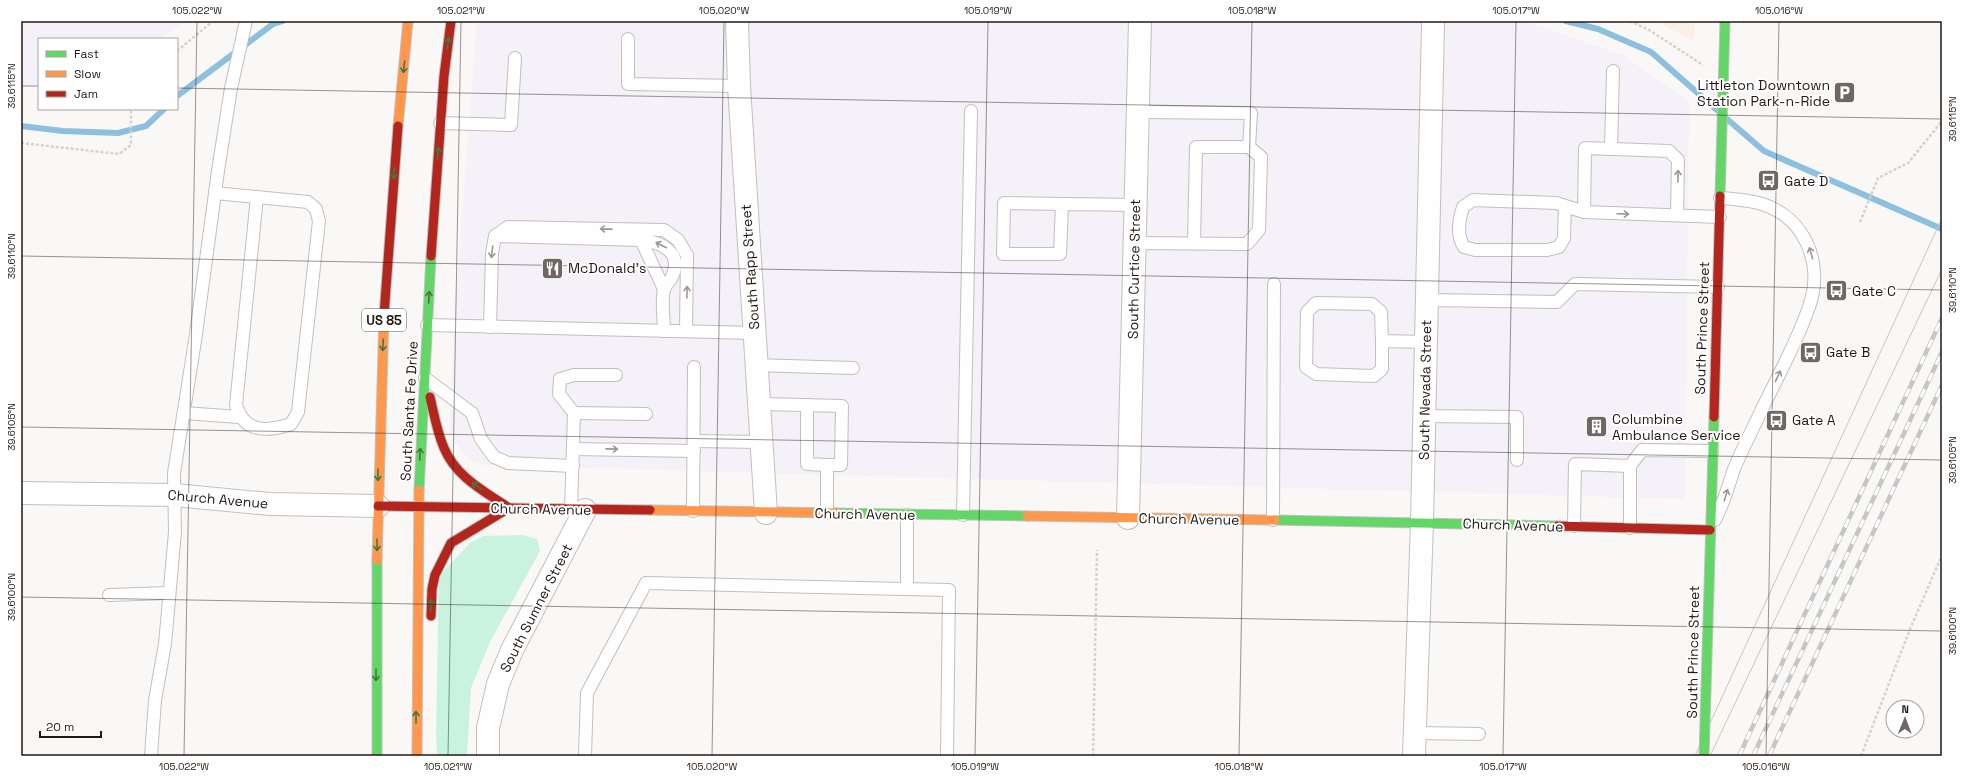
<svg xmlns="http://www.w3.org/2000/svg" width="1963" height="777" viewBox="0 0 1963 777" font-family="'Space Grotesk',sans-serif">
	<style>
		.commercial { fill: #f4f1f9 }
		.built { fill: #fbefe8 }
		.green { fill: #c9f3de }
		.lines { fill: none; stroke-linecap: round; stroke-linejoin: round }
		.stream { stroke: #8dbfde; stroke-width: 6 }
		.lane-casing { stroke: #c4bfbc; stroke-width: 14 }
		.street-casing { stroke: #c4bfbc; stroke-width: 24 }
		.fast-casing { stroke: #c4bfbc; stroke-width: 11 }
		.slow-casing { stroke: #c4bfbc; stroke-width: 11 }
		.jam-casing { stroke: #c4bfbc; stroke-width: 11 }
		.path { stroke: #d5d3d2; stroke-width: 2.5; stroke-dasharray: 3 2; stroke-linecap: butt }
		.lane { stroke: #fefefe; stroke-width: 12 }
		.street { stroke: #fefefe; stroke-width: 22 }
		.fast { stroke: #63d668; stroke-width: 9 }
		.slow { stroke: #ff974d; stroke-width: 9 }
		.jam { stroke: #b3261e; stroke-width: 9 }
		.tram { stroke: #c7c6c5; stroke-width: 1 }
		.rail-casing { stroke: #c7c6c5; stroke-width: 4.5 }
		.rail { stroke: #fff; stroke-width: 3; stroke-dasharray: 9; stroke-linecap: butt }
		.fast-bridge-casing { stroke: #c4bfbc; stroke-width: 11; stroke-linecap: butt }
		.fast-bridge { stroke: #63d668; stroke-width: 9 }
		.oneway { stroke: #42783e }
		.oneway2 { stroke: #9b9795 }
		.ticks { fill: none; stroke: #221914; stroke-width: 1; stroke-opacity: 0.45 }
		.labels { text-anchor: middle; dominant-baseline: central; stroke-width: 4; stroke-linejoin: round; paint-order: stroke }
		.shield { fill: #fff; stroke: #645e5a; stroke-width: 1 }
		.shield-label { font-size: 13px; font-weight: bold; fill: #221914 }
		.poi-label { font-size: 14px; fill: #221914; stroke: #fff; text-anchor: start }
		.street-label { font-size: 14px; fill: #221914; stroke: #fff }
		.neatline { fill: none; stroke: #221914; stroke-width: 1.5 }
		.ticks-label { font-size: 10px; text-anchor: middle; fill: #221914 }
	</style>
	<rect width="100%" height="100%" fill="#faf8f6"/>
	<!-- commercial -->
	<g class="commercial">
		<path d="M21 21H185L161 39H39V85L21 87Z"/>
		<path d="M477 21H1525L1623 55 1689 101 1685 499 483 465 469 460 449 432 455 306Z"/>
	</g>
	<!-- built -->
	<path class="built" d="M1655 21H1695L1694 41Z"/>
	<!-- green -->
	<path class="green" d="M523 535 537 539 540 551 490 642 471 688 467 756H437L436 733 439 576 470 543 483 536Z"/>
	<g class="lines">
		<!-- stream -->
		<g class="stream">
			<path d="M1566 21 1598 29 1651 52 1717 110"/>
			<path d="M177 96 273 24 283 21"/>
			<path d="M1727 119 1764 151 1942 229"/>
			<path d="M21 126 63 131 118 133 146 126 164 109"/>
		</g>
		<defs>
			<g id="lane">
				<path d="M628 39V84L739 86"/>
				<path d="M1138 112 1251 113 1249 147"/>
				<path d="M440 123 511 125 515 58"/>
				<path d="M1611 149 1613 71"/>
				<path d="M215 193 308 202 316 209 319 221 298 412 291 424C267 432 244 433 236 405L257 197"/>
				<path d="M1062 204 1060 254H1003L1004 203 1136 205"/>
				<path d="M1565 206 1564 238 1559 247 1547 250H1475L1464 247C1456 235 1459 220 1463 207L1473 200 1556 203 1584 212 1720 217"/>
				<path d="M1584 212 1585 148 1669 151 1678 160 1677 215"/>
				<path d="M495 236 641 240C663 242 683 253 672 277 670 281 665 285 664 290 661 300 664 320 664 331"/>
				<path d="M641 240 664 289"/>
				<path d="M1135 243 1247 244 1259 230 1261 157 1249 147H1196L1194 243"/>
				<path d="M1427 300 1557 302 1575 284 1718 287"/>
				<path d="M427 325 755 333"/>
				<path d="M490 327 492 253 495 236 508 227 664 230 678 240 687 255 686 331"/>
				<path d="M1382 341 1381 312 1372 304 1316 303 1307 312 1306 367 1316 374 1374 376 1382 369V341L1426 342"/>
				<path d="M757 365 853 368"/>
				<path d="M425 378 472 413 481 439 494 457 508 463 573 466"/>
				<path d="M759 404 842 406 841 465H827V513"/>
				<path d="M807 405V464L827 465"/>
				<path d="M184 413 239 417"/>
				<path d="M574 413 646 414"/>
				<path d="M1424 416 1517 417V460"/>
				<path d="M694 441 761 442"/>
				<path d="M573 449 694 451"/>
				<path d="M571 510 574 413 559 394 560 379 574 375H616"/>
				<path d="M693 511 694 367"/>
				<path d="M963 515 971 111"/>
				<path d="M1273 520 1274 284"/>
				<path d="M1715 520C1724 503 1728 487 1734 469 1742 449 1753 429 1762 409 1778 376 1797 342 1809 307 1824 265 1806 218 1762 204 1749 200 1734 199 1720 198"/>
				<path d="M1574 526 1575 464 1630 466"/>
				<path d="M1630 528V466L1642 450 1712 451"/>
				<path d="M907 589V515"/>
				<path d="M109 595 169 593"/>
				<path d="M1415 733 1479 734"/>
				<path d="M151 756 155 700 165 644 175 532 174 473 195 341 218 171 231 88 246 21"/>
				<path d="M585 756 587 693 646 583 949 590 947 756"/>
			</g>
			<g id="street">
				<path d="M737 21 739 86 766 513"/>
				<path d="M21 493 174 495 270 504 378 506"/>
				<path d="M1128 518 1140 21"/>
				<path d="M488 756V728L498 684 512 650 585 510"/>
				<path d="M1414 756 1422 522 1433 24"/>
			</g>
			<g id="fast">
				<path d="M1720 196 1725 21"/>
				<path d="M419 490 431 256"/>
				<path d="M836 513 1027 516"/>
				<path d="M1275 520 1557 526"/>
				<path d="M1706 689 1714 417"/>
				<path d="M377 756V560"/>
			</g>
			<g id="slow">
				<path d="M398 126 408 21"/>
				<path d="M650 510 836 513"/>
				<path d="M1027 516 1275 520"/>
				<path d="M377 560 384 315"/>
				<path d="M417 756 419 490"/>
			</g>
			<g id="jam">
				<path d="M431 256 444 76 451 21"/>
				<path d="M384 315 398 126"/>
				<path d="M430 397C434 414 437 432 444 448 456 477 484 491 509 508L451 543 435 575 432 589 431 616"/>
				<path d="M1714 417 1720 196"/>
				<path d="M378 506 650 510"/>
				<path d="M1557 526 1710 530"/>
			</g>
		</defs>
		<!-- lane casing -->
		<use href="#lane" class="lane-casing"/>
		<!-- street casing -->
		<use href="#street" class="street-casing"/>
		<!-- fast casing -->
		<use href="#fast" class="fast-casing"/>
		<!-- slow casing -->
		<use href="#slow" class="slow-casing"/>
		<!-- jam casing -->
		<use href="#jam" class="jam-casing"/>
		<!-- path -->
		<g class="path">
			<path d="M1630 21 1649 30 1703 65"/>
			<path d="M177 51 213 21"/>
			<path d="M21 143 119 154 131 145V109"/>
			<path d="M1860 222 1878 178 1908 163 1942 121"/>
			<path d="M1093 756 1097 550"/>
			<path d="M1861 756 1910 629 1942 555"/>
		</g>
		<!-- lane -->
		<use href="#lane" class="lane"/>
		<!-- street -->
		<use href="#street" class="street"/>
		<!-- fast -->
		<use href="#fast" class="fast"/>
		<!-- slow -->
		<use href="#slow" class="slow"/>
		<!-- jam -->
		<use href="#jam" class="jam"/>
		<!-- tram -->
		<g class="tram">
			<path d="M1695 756 1942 218"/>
			<path d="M1710 756 1942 269"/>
		</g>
		<defs>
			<g id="rail">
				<path d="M1739 756 1942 318"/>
				<path d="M1753 756 1942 352"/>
				<path d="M1769 756 1942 385"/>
			</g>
		</defs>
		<!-- rail casing -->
		<use href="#rail" class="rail-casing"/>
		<!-- rail -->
		<use href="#rail" class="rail"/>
		<defs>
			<path id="fast-bridge" d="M1704 756 1706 689"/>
		</defs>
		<!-- fast-bridge casing -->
		<use href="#fast-bridge" class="fast-bridge-casing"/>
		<!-- fast-bridge -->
		<use href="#fast-bridge" class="fast-bridge"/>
	</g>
	<!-- one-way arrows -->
	<defs><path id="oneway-shaft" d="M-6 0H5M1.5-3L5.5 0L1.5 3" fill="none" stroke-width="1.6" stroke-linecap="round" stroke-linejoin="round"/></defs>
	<g class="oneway">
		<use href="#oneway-shaft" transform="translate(448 43) rotate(-83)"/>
		<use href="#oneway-shaft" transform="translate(404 67) rotate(96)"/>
		<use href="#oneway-shaft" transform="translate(438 153) rotate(-86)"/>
		<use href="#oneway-shaft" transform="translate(394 173) rotate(94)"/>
		<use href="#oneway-shaft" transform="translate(429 297) rotate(-87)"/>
		<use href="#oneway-shaft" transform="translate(383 345) rotate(93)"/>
		<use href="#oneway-shaft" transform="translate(420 454) rotate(-87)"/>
		<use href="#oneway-shaft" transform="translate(378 475) rotate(91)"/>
		<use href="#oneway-shaft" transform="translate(477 486) rotate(-144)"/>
		<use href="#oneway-shaft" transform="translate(377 545) rotate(90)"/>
		<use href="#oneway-shaft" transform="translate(431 605) rotate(-89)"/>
		<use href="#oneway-shaft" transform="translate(376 675) rotate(90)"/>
		<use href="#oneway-shaft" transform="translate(416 717) rotate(-90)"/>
	</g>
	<g class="oneway2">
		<use href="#oneway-shaft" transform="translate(1678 176) rotate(-89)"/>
		<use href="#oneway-shaft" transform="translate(1623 214) rotate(2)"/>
		<use href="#oneway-shaft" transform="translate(606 229) rotate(-179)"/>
		<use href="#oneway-shaft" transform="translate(661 245) rotate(-153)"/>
		<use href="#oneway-shaft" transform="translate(492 252) rotate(97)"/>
		<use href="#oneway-shaft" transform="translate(1811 253) rotate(-106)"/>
		<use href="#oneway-shaft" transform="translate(687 292) rotate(-89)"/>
		<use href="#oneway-shaft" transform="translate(1778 376) rotate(-65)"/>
		<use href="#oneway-shaft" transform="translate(612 449) rotate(1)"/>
		<use href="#oneway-shaft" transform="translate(1726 495) rotate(-73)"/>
	</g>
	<!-- ticks -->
	<path class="ticks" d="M21 86H39M177 88 1942 119M21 256 1942 290M21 427 1942 460M21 597 1942 631M184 756 197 21M448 756 461 21M712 756 724 21M975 756 988 21M1239 756 1252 21M1503 756 1516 21M1766 756 1779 21"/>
	<!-- icons -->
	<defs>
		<symbol id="parking-square" viewBox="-11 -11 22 22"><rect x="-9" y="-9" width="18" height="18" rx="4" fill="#6e6763" stroke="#fff"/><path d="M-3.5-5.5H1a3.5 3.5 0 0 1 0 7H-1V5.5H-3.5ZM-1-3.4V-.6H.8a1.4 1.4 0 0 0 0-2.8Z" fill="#fff"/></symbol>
		<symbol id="bus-square" viewBox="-11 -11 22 22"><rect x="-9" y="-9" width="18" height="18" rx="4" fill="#6e6763" stroke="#fff"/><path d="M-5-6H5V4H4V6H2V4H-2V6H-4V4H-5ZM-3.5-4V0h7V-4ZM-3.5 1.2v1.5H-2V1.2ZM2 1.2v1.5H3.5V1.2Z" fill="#fff"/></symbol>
		<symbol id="restaurant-square" viewBox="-11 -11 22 22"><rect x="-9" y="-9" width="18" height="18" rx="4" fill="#6e6763" stroke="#fff"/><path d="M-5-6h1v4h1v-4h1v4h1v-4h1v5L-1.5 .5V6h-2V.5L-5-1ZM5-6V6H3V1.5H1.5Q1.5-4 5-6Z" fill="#fff"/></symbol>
		<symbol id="building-square" viewBox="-11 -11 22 22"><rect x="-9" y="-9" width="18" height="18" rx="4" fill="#6e6763" stroke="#fff"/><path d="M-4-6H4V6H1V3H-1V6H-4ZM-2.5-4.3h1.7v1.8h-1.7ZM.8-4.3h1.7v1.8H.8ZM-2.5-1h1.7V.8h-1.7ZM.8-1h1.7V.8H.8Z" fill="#fff"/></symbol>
	</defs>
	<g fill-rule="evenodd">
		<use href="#parking-square" x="1832" y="80" width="25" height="25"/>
		<use href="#bus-square" x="1756" y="168" width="25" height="25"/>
		<use href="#restaurant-square" x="540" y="256" width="25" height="25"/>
		<use href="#bus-square" x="1824" y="278" width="25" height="25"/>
		<use href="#bus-square" x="1798" y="340" width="25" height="25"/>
		<use href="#bus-square" x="1764" y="408" width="25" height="25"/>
		<use href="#building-square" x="1584" y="414" width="25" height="25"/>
	</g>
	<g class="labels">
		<!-- shield labels -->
		<rect class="shield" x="362" y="309" width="44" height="22" rx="3"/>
		<g class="shield-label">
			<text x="384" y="320">US 85</text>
		</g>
		<!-- poi labels -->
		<g class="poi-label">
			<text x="1830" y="85" text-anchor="end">Littleton Downtown<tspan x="1830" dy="16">Station Park-n-Ride</tspan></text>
			<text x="1784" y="181">Gate D</text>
			<text x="568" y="268">McDonald's</text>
			<text x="1852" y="291">Gate C</text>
			<text x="1826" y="352">Gate B</text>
			<text x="1612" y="419">Columbine<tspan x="1612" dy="16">Ambulance Service</tspan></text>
			<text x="1792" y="420">Gate A</text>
		</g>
		<!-- street labels -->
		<g class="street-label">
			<text transform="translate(750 267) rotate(-94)">South Rapp Street</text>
			<text transform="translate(1134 269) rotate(-89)">South Curtice Street</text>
			<text transform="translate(1702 328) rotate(-88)">South Prince Street</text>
			<text transform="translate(1425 390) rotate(-89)">South Nevada Street</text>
			<text transform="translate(409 411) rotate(-87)">South Santa Fe Drive</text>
			<text transform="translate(218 499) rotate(5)">Church Avenue</text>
			<text transform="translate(541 509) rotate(1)">Church Avenue</text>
			<text transform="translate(865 514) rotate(1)">Church Avenue</text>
			<text transform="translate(1189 519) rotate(1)">Church Avenue</text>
			<text transform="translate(1513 525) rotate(2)">Church Avenue</text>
			<text transform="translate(536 608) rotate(-63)">South Sumner Street</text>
			<text transform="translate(1693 652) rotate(-89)">South Prince Street</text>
		</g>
	</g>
	<!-- border -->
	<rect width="1963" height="777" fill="none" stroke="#ffffff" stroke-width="44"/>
	<!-- legend -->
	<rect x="38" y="38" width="140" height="72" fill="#ffffff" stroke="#a7a3a1"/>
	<rect x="46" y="51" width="20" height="6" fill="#63d668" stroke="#a7a3a1"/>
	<text x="74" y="58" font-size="12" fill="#221914">Fast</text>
	<rect x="46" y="71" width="20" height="6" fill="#ff974d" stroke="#a7a3a1"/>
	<text x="74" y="78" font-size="12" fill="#221914">Slow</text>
	<rect x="46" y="91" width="20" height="6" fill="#b3261e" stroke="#a7a3a1"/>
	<text x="74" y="98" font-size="12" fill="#221914">Jam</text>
	<!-- north arrow -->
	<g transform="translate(1905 719) rotate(1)"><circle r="19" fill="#ffffff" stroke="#a7a3a1"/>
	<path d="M0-3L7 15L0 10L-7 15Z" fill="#6e6763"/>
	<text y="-6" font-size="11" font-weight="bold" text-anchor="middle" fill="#221914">N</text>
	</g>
	<!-- scale -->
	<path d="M40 731v6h61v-6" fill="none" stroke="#221914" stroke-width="2"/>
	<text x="46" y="731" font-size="12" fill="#221914" stroke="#ffffff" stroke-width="3" paint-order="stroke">20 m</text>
	<rect x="22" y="22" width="1919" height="733" class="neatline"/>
	<g class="ticks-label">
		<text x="197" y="14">105.022°W</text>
		<text x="461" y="14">105.021°W</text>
		<text x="724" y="14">105.020°W</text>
		<text x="988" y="14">105.019°W</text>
		<text x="1252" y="14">105.018°W</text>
		<text x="1516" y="14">105.017°W</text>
		<text x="1779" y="14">105.016°W</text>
		<text transform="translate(11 86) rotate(-90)" y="4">39.6115°N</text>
		<text transform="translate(1952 119) rotate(-90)" y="4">39.6115°N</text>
		<text transform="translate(11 256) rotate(-90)" y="4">39.6110°N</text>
		<text transform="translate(1952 290) rotate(-90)" y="4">39.6110°N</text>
		<text transform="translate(11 427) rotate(-90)" y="4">39.6105°N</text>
		<text transform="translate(1952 460) rotate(-90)" y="4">39.6105°N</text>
		<text transform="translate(11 597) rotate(-90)" y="4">39.6100°N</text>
		<text transform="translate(1952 631) rotate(-90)" y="4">39.6100°N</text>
		<text x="184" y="770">105.022°W</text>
		<text x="448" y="770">105.021°W</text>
		<text x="712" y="770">105.020°W</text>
		<text x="975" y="770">105.019°W</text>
		<text x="1239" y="770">105.018°W</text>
		<text x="1503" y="770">105.017°W</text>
		<text x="1766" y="770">105.016°W</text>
	</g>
</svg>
